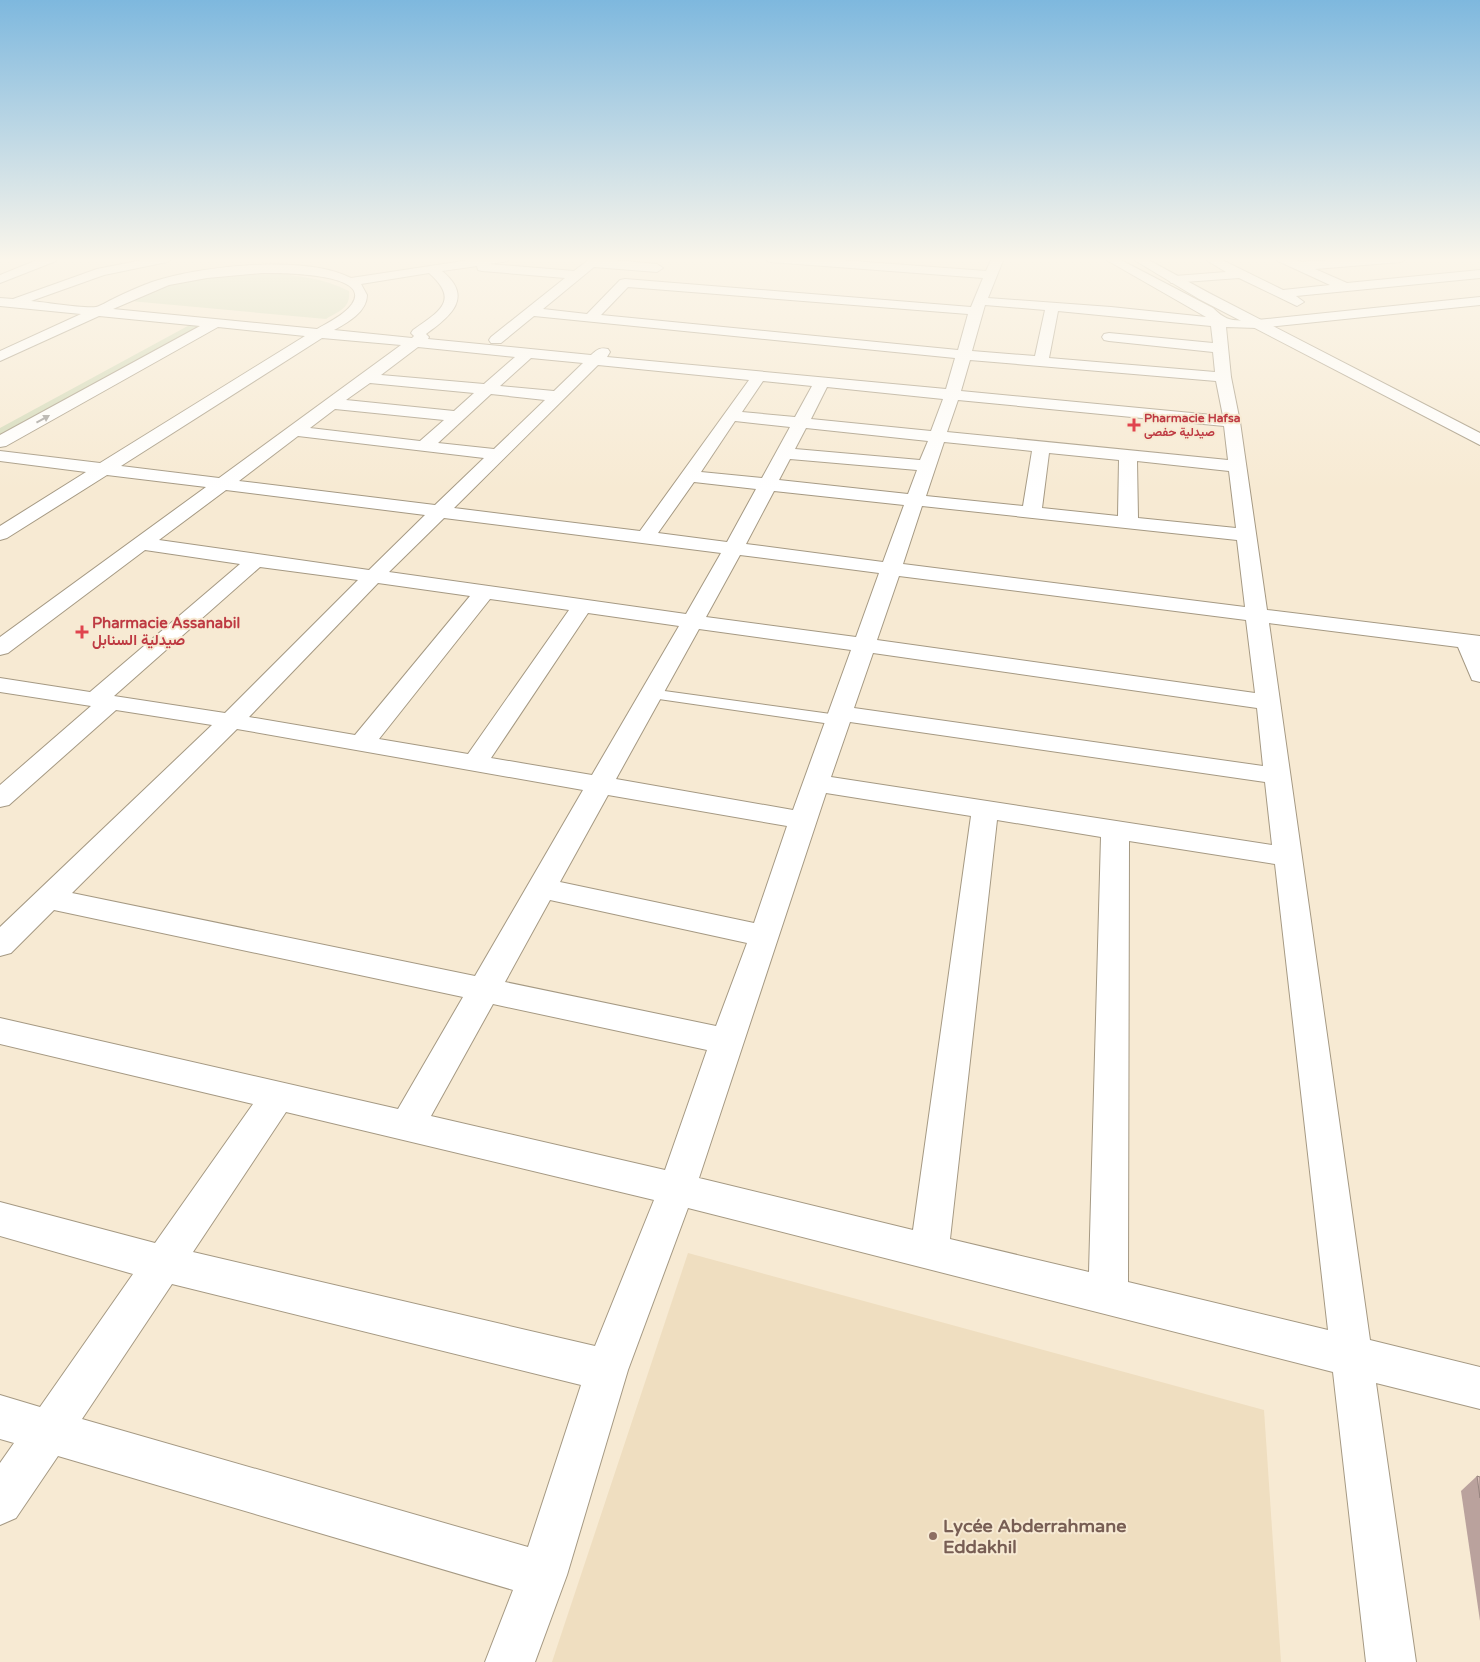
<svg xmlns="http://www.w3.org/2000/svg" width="1480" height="1662" viewBox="0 0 1480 1662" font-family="'Varela Round',Vazirmatn,sans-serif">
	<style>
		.built { fill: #efdec0 }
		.green { fill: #d3dab9 }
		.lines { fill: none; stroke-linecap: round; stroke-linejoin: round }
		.lane-casing { stroke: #a59983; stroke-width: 2 }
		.street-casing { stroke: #a59983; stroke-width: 2 }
		.secondary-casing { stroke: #a59983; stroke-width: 2 }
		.lane { fill: #fff; fill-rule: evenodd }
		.street { fill: #fff; fill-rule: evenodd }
		.secondary { fill: #fff; fill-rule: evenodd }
		.wall { fill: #baa29d }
		.building { fill: #d8bcb6; stroke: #97847f }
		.oneway { fill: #a2a09d }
		.health-dot { fill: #e0444e; stroke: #f7ead3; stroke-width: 2 }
		.education-dot { fill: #8d6e63; stroke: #f7ead3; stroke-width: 2 }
		.labels { text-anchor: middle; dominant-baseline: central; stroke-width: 4; stroke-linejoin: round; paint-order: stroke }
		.far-health-label { font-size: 12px; font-weight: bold; fill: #be3a42; stroke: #f7ead3; text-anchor: start }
		.health-label { font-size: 15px; font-weight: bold; fill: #be3a42; stroke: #f7ead3; text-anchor: start }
		.near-education-label { font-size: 18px; font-weight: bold; fill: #785e54; stroke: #f7ead3; text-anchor: start }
	</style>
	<rect width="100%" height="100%" fill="#f7ead3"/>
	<!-- built -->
	<path class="built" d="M688 1253 1264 1410 1281 1662H552Z"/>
	<!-- green -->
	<g class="green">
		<path d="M267 273C296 275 323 278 349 291 351 308 339 311 326 319L130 301C169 276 222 275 267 273Z"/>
		<path d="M197 321 210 322 0 438V428Z"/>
	</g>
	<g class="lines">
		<defs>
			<path id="lane" d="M650 689 838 715 844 717 846 720 844 723 838 725 645 697 642 694 645 691Z"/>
			<g id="street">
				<path d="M42 258H58L56 261 0 283V275Z"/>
				<path d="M152 258H173L167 262 104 275 31 301C44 302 85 309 96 307 101 306 108 301 113 299 125 293 138 287 152 282 200 266 305 254 351 278L483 258H510L508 261 489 264 574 271 591 258 657 264 663 268 657 272 594 267 543 309 587 314 620 280 625 279 971 307 983 278 771 262 767 261 765 258H813L986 271 992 258H1004L988 298 1111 307 1206 317 1103 258H1117L1213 308C1229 324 1236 320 1257 320L1480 297V305L1257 328 1226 327 1231 377 1240 422 1267 610 1480 636V682L1472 680 1458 647 1269 623 1370 1340 1480 1367V1409L1376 1383 1416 1662H1366L1333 1372 688 1208 628 1370 567 1575 535 1662H485L513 1590 58 1456 16 1518 0 1525V1463L14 1443 0 1439V1395L40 1407 133 1274 0 1236V1202L155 1243 253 1104 0 1044V1018L398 1109 463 997 54 910 11 953 0 956V927L212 725 116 710 9 805 0 807V785L91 706 0 692V678L90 692 240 564 145 550 8 653 0 655V637L206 487 107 475 7 538 0 540V526L86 472 0 461V451L100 463 305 336 218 327 6 446 0 447V435L200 326 99 316 0 361V351L81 314 0 306V298L13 299 97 269ZM477 266 478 270 482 271 565 278 491 337 489 340 491 343H501L534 316 955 358 946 389 607 357 610 352 608 349C600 347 597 350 591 355L428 339 429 337 426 334C451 316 474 297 442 271ZM262 273C275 273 374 272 352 304 344 315 329 322 317 329L113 309 169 285 207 278ZM429 273C461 301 438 312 413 330L411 333 414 336 412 338 334 330C347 323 367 312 367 295L361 284ZM628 287 968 314 958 350 601 315ZM985 305 1045 310 1035 356 972 351ZM1058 311 1211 326 1213 343 1109 333 1104 334 1102 337 1104 340 1109 341 1213 352 1215 372 1049 358ZM322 338 401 345 219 478 121 466ZM418 347 515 357 484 384 381 375ZM531 358 583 363 554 391 500 386ZM970 360 1216 381 1223 416 961 391ZM598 365 749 380 640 531 454 508ZM763 381 812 386 795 417 742 412ZM370 383 474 393 454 411 346 400ZM827 387 943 399 931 431 811 419ZM491 394 545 400 494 449 438 443ZM958 400 1224 426 1228 460 947 432ZM335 409 444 420 420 441 310 428ZM735 421 790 427 762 478 701 472ZM806 428 928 441 920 460 795 449ZM298 436 484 458 435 505 239 481ZM944 442 1032 451 1023 506 926 496ZM1049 453 1119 460 1118 516 1042 508ZM790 459 917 470 908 494 779 480ZM1137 461 1229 471 1236 528 1138 518ZM694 482 756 489 727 542 658 533ZM226 490 425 515 369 570 159 540ZM774 491 904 505 883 562 746 544ZM922 506 1237 540 1245 607 903 564ZM444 518 721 553 686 614 389 572ZM740 555 879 573 856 637 706 617ZM260 567 358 580 225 713 114 696ZM899 576 1246 620 1255 693 877 640ZM378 583 470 596 355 735 249 717ZM490 599 569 610 468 754 379 739ZM588 613 679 626 592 775 491 758ZM699 629 851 650 793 810 616 779ZM873 653 1257 708 1263 766 854 708ZM850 722 1265 782 1272 845 831 777ZM237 729 583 790 475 976 72 893ZM826 793 971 816 913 1230 699 1178ZM608 795 787 826 754 923 560 882ZM997 820 1101 837 1089 1272 950 1239ZM1129 841 1275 864 1328 1330 1128 1282ZM550 900 747 943 716 1026 505 982ZM493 1004 707 1050 665 1170 431 1116ZM286 1112 654 1200 595 1346 193 1252ZM172 1284 581 1385 528 1547 82 1419Z"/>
				<path d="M1203 258H1218L1283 290 1330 285 1278 261 1276 258H1291L1301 262 1360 258H1407L1401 262 1315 269 1347 283 1480 270V278L1296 296 1304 302 1297 306 1239 278 1171 283 1169 280 1175 276 1226 272Z"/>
			</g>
			<path id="secondary" d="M1131 258H1145L1209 293 1480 433V445L1199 299Z"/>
		</defs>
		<!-- lane casing -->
		<use href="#lane" class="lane-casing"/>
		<!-- street casing -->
		<use href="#street" class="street-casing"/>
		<!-- secondary casing -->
		<use href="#secondary" class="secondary-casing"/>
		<!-- lane -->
		<use href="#lane" class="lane"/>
		<!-- street -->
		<use href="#street" class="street"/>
		<!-- secondary -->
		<use href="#secondary" class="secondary"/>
	</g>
	<!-- wall -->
	<path class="wall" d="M1477 1476 1480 1477V1621L1461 1491Z"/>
	<!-- building -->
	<path class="building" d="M1477 1476 1480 1477V1498Z"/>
	<!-- one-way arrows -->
	<defs><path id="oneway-solid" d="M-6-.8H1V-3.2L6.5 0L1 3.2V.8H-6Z" transform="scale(1.25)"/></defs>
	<use class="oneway" href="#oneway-solid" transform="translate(43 419) rotate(-29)"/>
	<!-- sky -->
	<linearGradient id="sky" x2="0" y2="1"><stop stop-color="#7eb8de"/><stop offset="0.53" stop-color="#fbf6eb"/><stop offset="1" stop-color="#fbf6eb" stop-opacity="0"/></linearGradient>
	<rect width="1480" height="490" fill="url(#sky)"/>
	<!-- markers -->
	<g class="health-dot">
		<path d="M1131.5 417.5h5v5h5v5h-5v5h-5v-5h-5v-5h5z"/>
		<path d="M79.5 624.5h5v5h5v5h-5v5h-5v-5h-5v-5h5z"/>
	</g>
	<circle class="education-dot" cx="933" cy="1536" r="5"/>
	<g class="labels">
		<!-- far-health labels -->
		<g class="far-health-label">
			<text x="1144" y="418">Pharmacie Hafsa<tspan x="1144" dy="14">صيدلية حفصى</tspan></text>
		</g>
		<!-- health labels -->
		<g class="health-label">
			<text x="92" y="623">Pharmacie Assanabil<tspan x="92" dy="17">صيدلية السنابل</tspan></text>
		</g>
		<!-- near-education labels -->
		<g class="near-education-label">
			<text x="943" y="1526">Lycée Abderrahmane<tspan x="943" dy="21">Eddakhil</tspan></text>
		</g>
	</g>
</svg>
